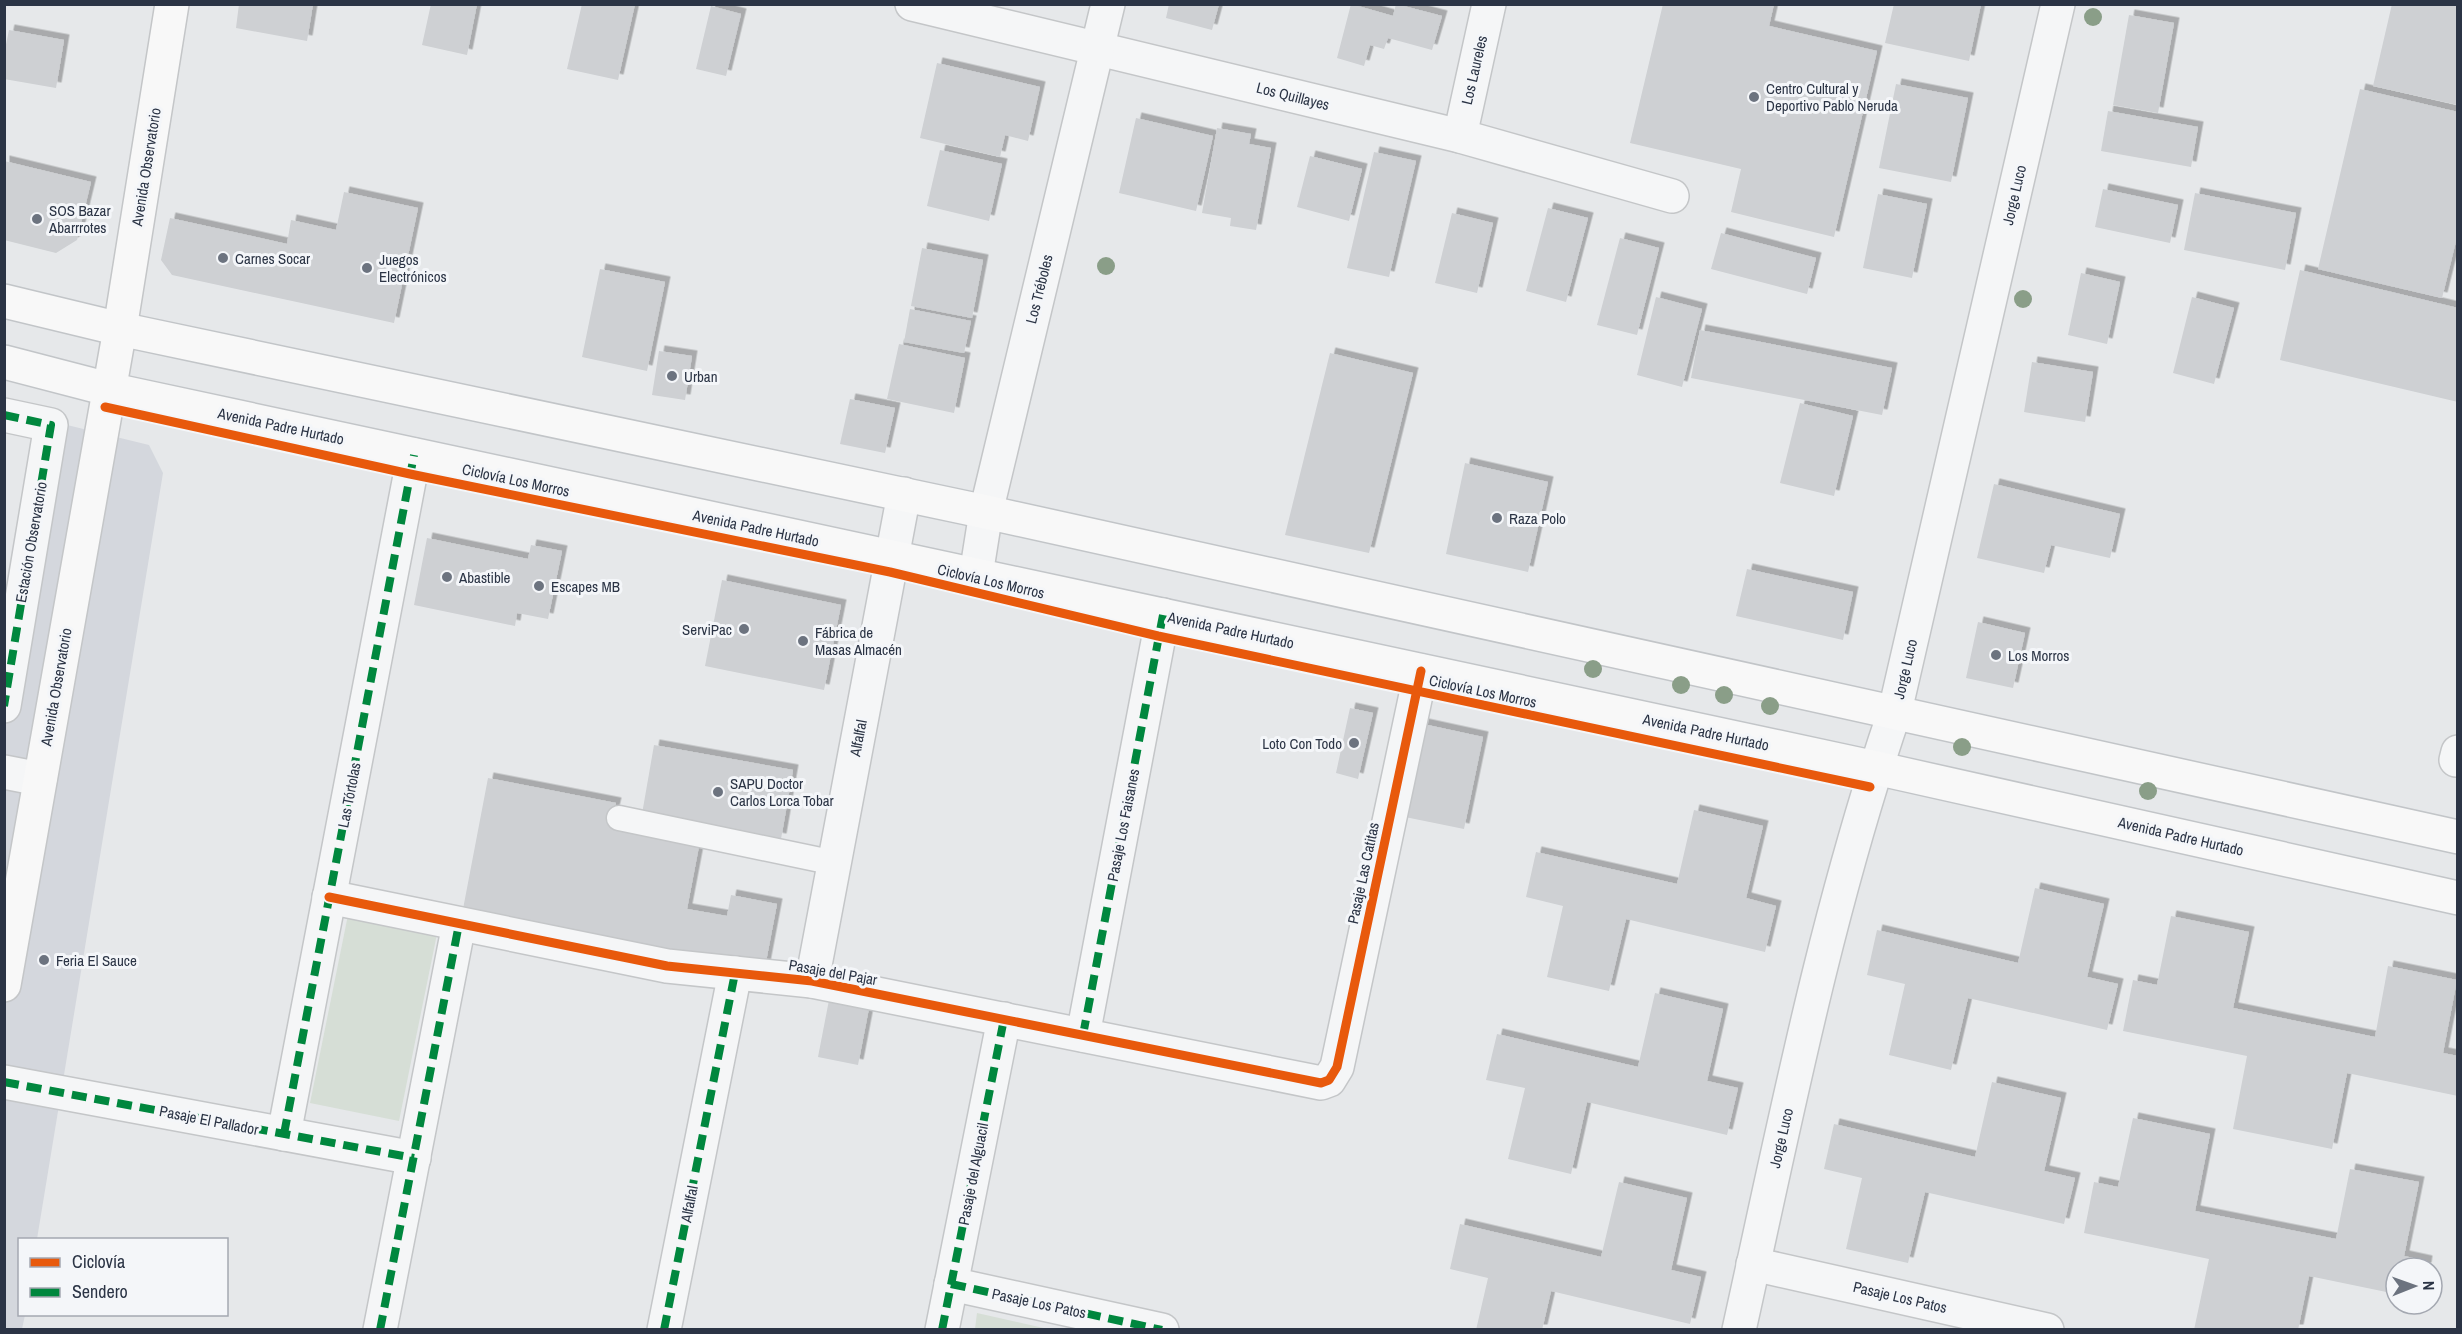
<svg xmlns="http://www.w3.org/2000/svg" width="2462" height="1334" viewBox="0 0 2462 1334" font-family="'Archivo Narrow',sans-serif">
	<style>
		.built { fill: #d4d7dd }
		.grass { fill: #d6ded6 }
		.building { fill: #ced0d3; filter: url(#shadow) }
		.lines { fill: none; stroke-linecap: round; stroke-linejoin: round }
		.lane-casing { stroke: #c4c6c8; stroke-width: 27 }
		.street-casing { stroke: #c4c6c8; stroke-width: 36 }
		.secondary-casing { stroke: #c4c6c8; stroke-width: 36 }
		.primary-casing { stroke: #c2c5c8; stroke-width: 36 }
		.lane { stroke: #f5f6f7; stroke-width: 24 }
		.street { stroke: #f5f6f7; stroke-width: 33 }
		.secondary { stroke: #f8f8f8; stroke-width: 33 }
		.primary { stroke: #f8f8f8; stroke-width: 33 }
		.quiet { stroke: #00873e; stroke-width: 8; stroke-dasharray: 15 8; stroke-linecap: butt }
		.cycleway-casing { stroke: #f4f6f9; stroke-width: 13 }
		.cycleway { stroke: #e8590c; stroke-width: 9 }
		.tree { fill: #8a9e88 }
		.poi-dot { fill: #6c737f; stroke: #f4f6f9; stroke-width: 2 }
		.labels { text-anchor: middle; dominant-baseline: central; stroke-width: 6; stroke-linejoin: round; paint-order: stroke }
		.street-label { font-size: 15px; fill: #2b3445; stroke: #f4f6f9 }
		.poi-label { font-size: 15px; fill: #2b3445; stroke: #f4f6f9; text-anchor: start }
	</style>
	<defs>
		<filter id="shadow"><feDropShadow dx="5.5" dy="-5.5" stdDeviation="0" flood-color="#0004"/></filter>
	</defs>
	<rect width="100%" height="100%" fill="#e6e8ea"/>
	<!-- built -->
	<path class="built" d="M63 424 149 445 163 473 37 1239 20 1240V1314L25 1315 22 1329 5 1330V707Z"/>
	<!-- grass -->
	<g class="grass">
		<path d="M349 910 438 929 399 1121 310 1103Z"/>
		<path d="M977 1313 1048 1329H975Z"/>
	</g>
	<!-- building -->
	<g class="building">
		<path d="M239 4H313L307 41 236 28Z"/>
		<path d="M431 4H477L467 55 422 45Z"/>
		<path d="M582 4H635L618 80 567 69Z"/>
		<path d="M1169 4H1219L1212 30 1166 18Z"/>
		<path d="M1351 4 1393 16 1396 4 1442 16 1432 50 1388 38 1384 49 1370 45 1364 66 1337 58Z"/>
		<path d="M1663 4H1774L1769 26 1877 51 1834 237 1731 212 1741 169 1630 143Z"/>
		<path d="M1894 4H1981L1969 61 1885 43Z"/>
		<path d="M2392 4H2458V105L2373 86Z"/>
		<path d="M711 6 741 14 726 76 696 69Z"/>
		<path d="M2129 15 2174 23 2158 113 2113 105Z"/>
		<path d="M9 30 64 40 56 88 4 79V54Z"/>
		<path d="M937 63 1040 87 1028 141 1005 135 1000 157 920 138Z"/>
		<path d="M1896 84 1968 98 1951 182 1879 168Z"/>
		<path d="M2360 89 2458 112V233L2442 298 2318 269Z"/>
		<path d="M2108 111 2198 127 2191 167 2101 151Z"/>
		<path d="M1136 118 1213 136 1196 211 1119 193Z"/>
		<path d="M1217 128 1251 134 1249 144 1271 148 1256 230 1230 226 1231 218 1202 213Z"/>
		<path d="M940 150 1002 164 989 221 927 206Z"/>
		<path d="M1374 152 1416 161 1389 277 1347 268Z"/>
		<path d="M1310 156 1362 169 1349 221 1297 207Z"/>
		<path d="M4 161 91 182 77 240 56 253 4 240Z"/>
		<path d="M2103 189 2178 205 2170 243 2095 227Z"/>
		<path d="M344 192 418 208 394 323 172 275 161 260 170 218 287 244 291 220 336 230Z"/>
		<path d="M2195 193 2296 213 2285 270 2184 250Z"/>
		<path d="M1878 194 1927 204 1912 278 1863 268Z"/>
		<path d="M1548 208 1588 218 1566 302 1526 291Z"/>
		<path d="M1452 213 1493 223 1477 293 1435 283Z"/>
		<path d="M1721 233 1816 258 1807 294 1711 269Z"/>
		<path d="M1620 238 1659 248 1637 335 1597 325Z"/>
		<path d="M922 248 983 260 972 318 911 306Z"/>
		<path d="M600 269 665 282 647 371 582 357Z"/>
		<path d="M2300 270 2458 308V402L2280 360Z"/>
		<path d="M2081 273 2120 282 2107 344 2068 335Z"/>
		<path d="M1656 297 1702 309 1682 387 1637 375Z"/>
		<path d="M2192 297 2234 308 2214 384 2173 373Z"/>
		<path d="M910 309 971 321 964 353 904 342Z"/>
		<path d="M1700 330 1892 368 1882 415 1691 378Z"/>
		<path d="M899 344 965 358 954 413 887 399Z"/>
		<path d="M659 351 692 356 685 400 652 395Z"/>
		<path d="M1330 353 1413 373 1369 553 1285 535Z"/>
		<path d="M2032 362 2093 372 2085 422 2024 412Z"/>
		<path d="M850 399 895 408 885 453 840 444Z"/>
		<path d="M1800 403 1853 416 1834 496 1780 483Z"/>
		<path d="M1465 463 1548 482 1528 572 1446 554Z"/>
		<path d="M1994 484 2120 514 2110 558 2051 545 2044 573 1977 558Z"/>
		<path d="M427 538 528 559 531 545 562 551 548 619 517 613 515 626 414 605Z"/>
		<path d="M1747 569 1853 592 1843 640 1736 616Z"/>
		<path d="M722 580 841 605 824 690 705 666Z"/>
		<path d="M1978 622 2025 633 2013 688 1966 678Z"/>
		<path d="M1350 708 1373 713 1358 779 1336 773Z"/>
		<path d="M1423 724 1483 737 1464 829 1405 817Z"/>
		<path d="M654 745 793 770 781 839 642 814Z"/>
		<path d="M488 778 616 803 611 824 700 841 687 909 727 916 731 895 777 904 765 967 463 909Z"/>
		<path d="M1694 810 1763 826 1746 898 1776 906 1765 952 1626 919 1609 991 1547 977 1563 906 1526 897 1536 852 1677 884Z"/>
		<path d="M2035 888 2104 904 2087 977 2118 984 2107 1030 1968 998 1951 1070 1889 1055 1905 984 1867 975 1877 930 2018 963Z"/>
		<path d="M2171 916 2249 932 2233 1008 2375 1037 2388 966 2457 980 2443 1053 2458 1056V1096L2347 1073 2332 1149 2233 1129 2247 1056 2123 1031 2133 980 2157 985Z"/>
		<path d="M1655 993 1723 1009 1707 1081 1738 1088 1727 1135 1587 1102 1571 1174 1508 1159 1525 1088 1486 1080 1497 1034 1638 1067Z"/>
		<path d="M829 1000 869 1008 858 1065 818 1057Z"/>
		<path d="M1992 1082 2061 1098 2044 1171 2075 1178 2064 1224 1925 1192 1908 1263 1846 1249 1862 1178 1824 1169 1834 1124 1975 1157Z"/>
		<path d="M2133 1118 2210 1134 2195 1211 2336 1239 2350 1169 2419 1182 2404 1256 2427 1261 2426 1268H2396V1294L2309 1276 2298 1330H2194L2209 1259 2084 1233 2094 1182 2118 1187Z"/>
		<path d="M1619 1182 1687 1198 1671 1270 1701 1277 1690 1324 1551 1291 1542 1330H1476L1488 1278 1450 1269 1460 1224 1601 1257Z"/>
	</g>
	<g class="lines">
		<defs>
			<path id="lane" d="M619 818 835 863"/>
			<g id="street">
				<path d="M912 4 1460 136 1672 196"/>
				<path d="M1460 136 1489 4"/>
				<path d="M4 415 51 425 4 706"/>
				<path d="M976 575 986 512 1108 4"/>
				<path d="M2456 760 2458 752"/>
				<path d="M4 772 40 779"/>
				<path d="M329 897 667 966 812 981 1321 1083 1329 1080 1337 1067 1421 671"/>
				<path d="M812 981 904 494"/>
				<path d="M1083 1035 1163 615"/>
				<path d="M4 1082 414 1158"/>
				<path d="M284 1134 414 455"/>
				<path d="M1753 1264 2047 1330"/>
				<path d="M951 1284 1162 1330"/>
				<path d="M380 1330 459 924"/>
				<path d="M664 1330 735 973"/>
				<path d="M942 1330 1004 1019"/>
				<path d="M1739 1330C1785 1122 1826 912 1895 711L2058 4"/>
			</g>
			<path id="secondary" d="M4 985 120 329 172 4"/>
			<g id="primary">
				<path d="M4 301 120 329 986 512 2458 837"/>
				<path d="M4 362 108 389 1876 768 2458 898"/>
			</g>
		</defs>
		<!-- lane casing -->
		<use href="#lane" class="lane-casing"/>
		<!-- street casing -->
		<use href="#street" class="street-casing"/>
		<!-- secondary casing -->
		<use href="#secondary" class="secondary-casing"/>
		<!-- primary casing -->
		<use href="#primary" class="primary-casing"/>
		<!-- lane -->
		<use href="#lane" class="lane"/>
		<!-- street -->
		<use href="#street" class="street"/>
		<!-- secondary -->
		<use href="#secondary" class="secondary"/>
		<!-- primary -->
		<use href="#primary" class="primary"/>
		<!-- quiet -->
		<g class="quiet">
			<path d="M4 415 51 425 4 706"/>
			<path d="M1083 1035 1163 615"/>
			<path d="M4 1082 414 1158"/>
			<path d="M284 1134 414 455"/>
			<path d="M951 1284 1162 1330"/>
			<path d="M380 1330 459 924"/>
			<path d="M664 1330 735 973"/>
			<path d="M942 1330 1004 1019"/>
		</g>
		<defs>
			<g id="cycleway">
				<path d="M105 407 410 474 890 572 1158 636 1870 787"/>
				<path d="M329 897 667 966 812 981 1321 1083 1329 1080 1337 1067 1421 671"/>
			</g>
		</defs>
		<!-- cycleway casing -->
		<use href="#cycleway" class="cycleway-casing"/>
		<!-- cycleway -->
		<use href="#cycleway" class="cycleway"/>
	</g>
	<!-- trees -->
	<g class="tree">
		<circle cx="2093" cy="17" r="9"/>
		<circle cx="1106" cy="266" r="9"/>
		<circle cx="2023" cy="299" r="9"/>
		<circle cx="1593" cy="669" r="9"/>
		<circle cx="1681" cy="685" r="9"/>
		<circle cx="1724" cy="695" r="9"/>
		<circle cx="1770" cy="706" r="9"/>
		<circle cx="1962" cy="747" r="9"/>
		<circle cx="2148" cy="791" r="9"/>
	</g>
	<!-- markers -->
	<g class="poi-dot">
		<circle cx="1754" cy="97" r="6"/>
		<circle cx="37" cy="219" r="6"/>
		<circle cx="223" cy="258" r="6"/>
		<circle cx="367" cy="268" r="6"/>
		<circle cx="672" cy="376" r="6"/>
		<circle cx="1497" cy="518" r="6"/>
		<circle cx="447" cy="577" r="6"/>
		<circle cx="539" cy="586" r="6"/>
		<circle cx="744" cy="629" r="6"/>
		<circle cx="803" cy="641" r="6"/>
		<circle cx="1996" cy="655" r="6"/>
		<circle cx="1354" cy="743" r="6"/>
		<circle cx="718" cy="792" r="6"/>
		<circle cx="44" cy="960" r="6"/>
	</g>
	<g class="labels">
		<!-- street labels -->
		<g class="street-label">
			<text transform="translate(1474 70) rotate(-77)">Los Laureles</text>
			<text transform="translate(1293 96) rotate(14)">Los Quillayes</text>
			<text transform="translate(146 167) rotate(-81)">Avenida Observatorio</text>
			<text transform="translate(2014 195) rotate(-77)">Jorge Luco</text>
			<text transform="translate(1039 289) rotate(-76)">Los Tréboles</text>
			<text transform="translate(281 426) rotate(12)">Avenida Padre Hurtado</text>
			<text transform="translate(516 480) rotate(12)">Ciclovía Los Morros</text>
			<text transform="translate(756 528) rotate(12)">Avenida Padre Hurtado</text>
			<text transform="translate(31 542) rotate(-80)">Estación Observatorio</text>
			<text transform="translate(991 581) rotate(13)">Ciclovía Los Morros</text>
			<text transform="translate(1231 630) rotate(12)">Avenida Padre Hurtado</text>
			<text transform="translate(1905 669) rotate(-77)">Jorge Luco</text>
			<text transform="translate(56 687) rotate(-80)">Avenida Observatorio</text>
			<text transform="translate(1483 691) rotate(12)">Ciclovía Los Morros</text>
			<text transform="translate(1706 732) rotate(12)">Avenida Padre Hurtado</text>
			<text transform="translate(858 738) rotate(-79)">Alfalfal</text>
			<text transform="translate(349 795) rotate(-79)">Las Tórtolas</text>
			<text transform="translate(1123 825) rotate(-79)">Pasaje Los Faisanes</text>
			<text transform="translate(2181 836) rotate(13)">Avenida Padre Hurtado</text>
			<text transform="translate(1363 873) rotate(-78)">Pasaje Las Catitas</text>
			<text transform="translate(833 972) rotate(10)">Pasaje del Pajar</text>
			<text transform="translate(209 1120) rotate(11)">Pasaje El Pallador</text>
			<text transform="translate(1781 1138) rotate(-77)">Jorge Luco</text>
			<text transform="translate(973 1174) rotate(-79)">Pasaje del Alguacil</text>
			<text transform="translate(689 1204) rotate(-79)">Alfalfal</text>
			<text transform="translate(1900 1297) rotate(13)">Pasaje Los Patos</text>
			<text transform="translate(1039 1303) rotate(12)">Pasaje Los Patos</text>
		</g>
		<!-- poi labels -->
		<g class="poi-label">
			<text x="1766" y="88">Centro Cultural y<tspan x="1766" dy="17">Deportivo Pablo Neruda</tspan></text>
			<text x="49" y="210">SOS Bazar<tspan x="49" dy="17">Abarrrotes</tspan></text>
			<text x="235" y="258">Carnes Socar</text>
			<text x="379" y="259">Juegos<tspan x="379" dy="17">Electrónicos</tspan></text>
			<text x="684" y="376">Urban</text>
			<text x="1509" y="518">Raza Polo</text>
			<text x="459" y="577">Abastible</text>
			<text x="551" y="586">Escapes MB</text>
			<text x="732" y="629" text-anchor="end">ServiPac</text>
			<text x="815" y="632">Fábrica de<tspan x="815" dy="17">Masas Almacén</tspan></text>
			<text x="2008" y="655">Los Morros</text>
			<text x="1342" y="743" text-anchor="end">Loto Con Todo</text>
			<text x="730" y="783">SAPU Doctor<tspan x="730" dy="17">Carlos Lorca Tobar</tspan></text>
			<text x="56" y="960">Feria El Sauce</text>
		</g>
	</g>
	<!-- border -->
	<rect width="2462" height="1334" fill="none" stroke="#2b3445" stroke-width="12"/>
	<!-- legend -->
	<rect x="18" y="1238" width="210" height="78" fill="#f4f6f9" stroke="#a4a8b1" stroke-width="1.5"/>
	<rect x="30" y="1258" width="30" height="9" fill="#e8590c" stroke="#a4a8b1" stroke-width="1.5"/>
	<text x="72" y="1268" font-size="18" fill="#2b3445">Ciclovía</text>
	<rect x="30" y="1288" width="30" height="9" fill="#00873e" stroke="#a4a8b1" stroke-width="1.5"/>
	<text x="72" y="1298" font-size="18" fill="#2b3445">Sendero</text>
	<!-- north arrow -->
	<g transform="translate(2414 1286) rotate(89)"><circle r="28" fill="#f4f6f9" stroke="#a4a8b1" stroke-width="1.5"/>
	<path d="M0-4.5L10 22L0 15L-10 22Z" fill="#6c737f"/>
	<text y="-9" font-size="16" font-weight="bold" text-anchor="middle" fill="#2b3445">N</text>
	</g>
</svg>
